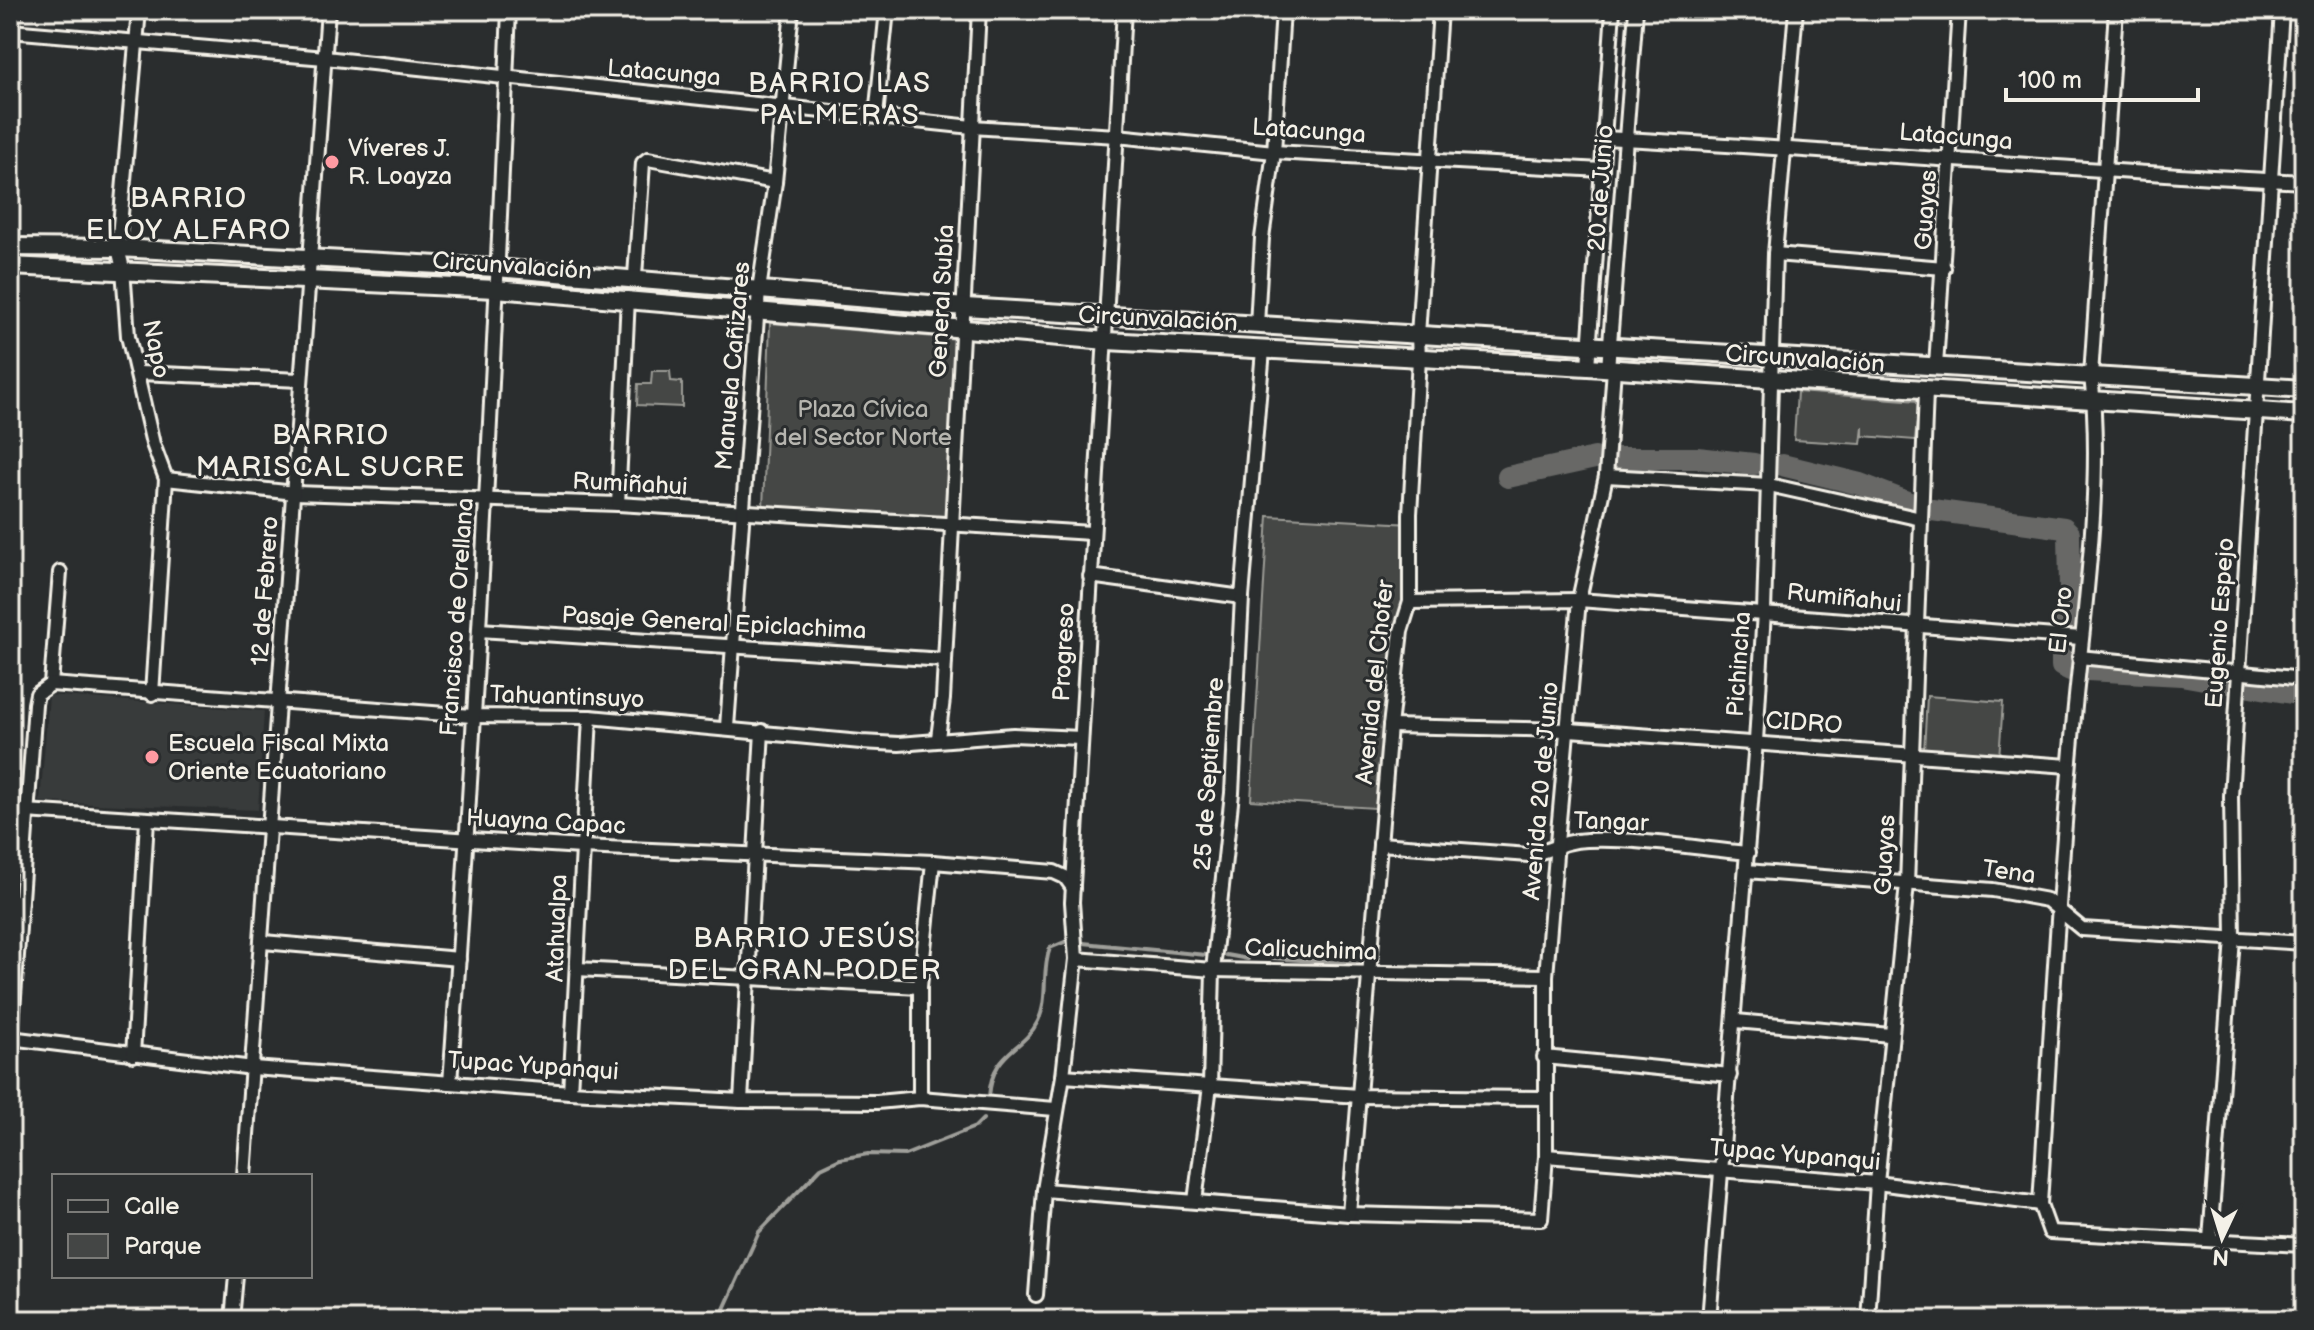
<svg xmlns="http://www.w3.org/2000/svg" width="2314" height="1330" viewBox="0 0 2314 1330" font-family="'Balsamiq Sans',sans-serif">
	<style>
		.built { fill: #373a3a }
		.green { fill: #444645; stroke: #9c9c96; stroke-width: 2 }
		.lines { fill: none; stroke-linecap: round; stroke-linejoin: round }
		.stream { stroke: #9f9f9a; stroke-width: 4 }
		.river { stroke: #676866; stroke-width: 22 }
		.minor-casing { stroke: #f4f1e8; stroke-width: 18 }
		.major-casing { stroke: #f4f1e8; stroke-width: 22 }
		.minor { stroke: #2a2d2e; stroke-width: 12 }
		.major { stroke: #2a2d2e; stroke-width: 16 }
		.poi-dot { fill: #ff9aa2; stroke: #2a2d2e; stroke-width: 3 }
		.labels { text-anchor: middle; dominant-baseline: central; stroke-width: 6; stroke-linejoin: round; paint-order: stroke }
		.street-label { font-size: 24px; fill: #f4f1e8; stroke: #2a2d2e }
		.poi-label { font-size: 24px; fill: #f4f1e8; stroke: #2a2d2e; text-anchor: start }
		.park-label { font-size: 24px; fill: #b6b5af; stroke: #2a2d2e }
		.quarter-label { font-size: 28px; letter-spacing: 2px; fill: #f4f1e8; stroke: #2a2d2e }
	</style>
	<rect width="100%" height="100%" fill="#2a2d2e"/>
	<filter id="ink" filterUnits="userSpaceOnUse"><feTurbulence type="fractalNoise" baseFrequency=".0125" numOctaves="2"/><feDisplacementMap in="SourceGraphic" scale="16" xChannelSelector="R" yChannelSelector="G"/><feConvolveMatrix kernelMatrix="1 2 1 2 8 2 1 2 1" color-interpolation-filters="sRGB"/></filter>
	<g filter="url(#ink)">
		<!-- built -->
		<path class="built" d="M49 695 264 711 258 810 40 802Z"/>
		<!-- green -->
		<g class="green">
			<path d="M504 274 742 299 741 310 506 288Z"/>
			<path d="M770 323 959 339 951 521 763 509Z"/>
			<path d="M652 371H670L671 381 682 382V407L637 405 638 384H651Z"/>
			<path d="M1797 392 1919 401 1915 440 1863 436V427L1861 444 1794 440Z"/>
			<path d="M1268 516 1411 524 1407 611 1396 632 1375 808 1251 800Z"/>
			<path d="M1927 696 2003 702 1999 758 1924 751Z"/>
		</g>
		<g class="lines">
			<!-- stream -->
			<g class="stream">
				<path d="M1083 943 1206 955"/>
				<path d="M1226 955 1248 959"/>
				<path d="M1272 958 1359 964"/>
				<path d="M989 1097C992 1050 1023 1052 1038 1021 1049 999 1041 971 1050 948L1067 941"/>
				<path d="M719 1320 759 1232 821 1168 840 1159 868 1154 905 1155 975 1127 983 1119"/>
			</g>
			<!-- river -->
			<g class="river">
				<path d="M1615 458H1697L1754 464"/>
				<path d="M1782 465 1860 484 1915 505"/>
				<path d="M1508 477 1595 458"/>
				<path d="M1932 510 2064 528 2069 533 2070 589 2065 630"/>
				<path d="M2062 658V666L2070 670"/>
				<path d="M2087 670 2181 675 2227 683"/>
				<path d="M2244 685 2304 695"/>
			</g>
			<defs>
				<g id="minor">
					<path d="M139 10 118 248 123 269 128 336 153 444 166 479 152 694"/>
					<path d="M2116 10 2091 375C2104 489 2082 623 2072 738 2058 893 2050 1048 2040 1204L2050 1232 2304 1245"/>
					<path d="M10 31 325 58 972 127 1117 136 1274 152 1602 170"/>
					<path d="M10 52 14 10"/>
					<path d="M876 116 887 10"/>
					<path d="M1604 138C1838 150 2070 170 2304 182"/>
					<path d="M1775 254 1944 268"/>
					<path d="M635 276 643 163 648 159 775 182"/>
					<path d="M1257 325 1262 238 1274 152 1283 10"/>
					<path d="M1936 366 1959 10"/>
					<path d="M1588 367 1613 10"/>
					<path d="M1608 369 1636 10"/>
					<path d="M139 373 300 380"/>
					<path d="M1606 476 1769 485 1921 519"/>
					<path d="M166 479 295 493 618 504 1091 533"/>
					<path d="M618 504 628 298"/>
					<path d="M1090 576 1242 597"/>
					<path d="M1410 602 1579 600 2081 638"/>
					<path d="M479 630 945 660"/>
					<path d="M2079 657 2304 679"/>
					<path d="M51 684 472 716 590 717 861 742 899 744 1013 735 1081 738"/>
					<path d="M51 684 60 572"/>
					<path d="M1390 726 1569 730 2069 766"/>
					<path d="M727 727 759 290 775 182 792 10"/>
					<path d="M938 738 943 699 979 10"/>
					<path d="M10 810 582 847 933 862 1054 872 1065 877 1073 888"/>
					<path d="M1380 844 1529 855C1551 851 1561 841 1587 840 1640 838 1695 848 1748 853"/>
					<path d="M1746 871 1993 890 2047 900 2082 929 2304 943"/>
					<path d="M263 942 459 959"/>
					<path d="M1076 959 1213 970 1546 976"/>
					<path d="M577 969 920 987"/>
					<path d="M1736 1021 1890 1035"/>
					<path d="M10 1038 253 1068 570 1092 741 1101 877 1102 920 1098 1055 1109"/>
					<path d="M11 1039 35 704 37 694 51 684"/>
					<path d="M133 1055 147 820"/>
					<path d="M1544 1057 1730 1075"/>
					<path d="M1063 1076 1359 1096 1544 1098"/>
					<path d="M450 1083C476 726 494 368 509 10"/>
					<path d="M570 1092 590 717"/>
					<path d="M920 1098V987L933 862"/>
					<path d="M741 1101 762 731"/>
					<path d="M1546 1156 1877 1183 2040 1204"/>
					<path d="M244 1176 328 10"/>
					<path d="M1044 1190 1349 1214 1541 1219 1546 1156V976L1557 843 1579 600 1606 476 1614 369"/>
					<path d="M1195 1201 1210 1086 1213 970 1232 793 1242 597 1263 350"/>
					<path d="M1349 1214 1390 726 1401 631 1410 602V514L1419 359 1418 335 1440 10"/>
					<path d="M2210 1239 2233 939 2231 796 2282 10"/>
					<path d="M1036 1295 1044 1190 1063 1076 1076 959 1072 902 1124 10"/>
					<path d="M232 1320 236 1276"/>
					<path d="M1709 1320 1756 741 1764 612 1775 254 1796 10"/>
					<path d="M1868 1320 1877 1183 1907 884 1926 391"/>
				</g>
				<g id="major">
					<path d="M10 247 118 248 496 268 965 307 2304 389"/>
					<path d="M10 266 496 289 1107 341 1588 367 2304 414"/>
				</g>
			</defs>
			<!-- minor casing -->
			<use href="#minor" class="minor-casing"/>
			<!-- major casing -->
			<use href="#major" class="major-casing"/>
			<!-- minor -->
			<use href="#minor" class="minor"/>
			<!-- major -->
			<use href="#major" class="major"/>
		</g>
	</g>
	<!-- markers -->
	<g class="poi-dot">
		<circle cx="332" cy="162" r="8"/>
		<circle cx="152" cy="757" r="8"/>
	</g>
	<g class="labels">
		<!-- street labels -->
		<g class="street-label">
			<text transform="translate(664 73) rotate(5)">Latacunga</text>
			<text transform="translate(1309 131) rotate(4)">Latacunga</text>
			<text transform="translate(1956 137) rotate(5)">Latacunga</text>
			<text transform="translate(1601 188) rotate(-86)">20 de Junio</text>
			<text transform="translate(1926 210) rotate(-86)">Guayas</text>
			<text transform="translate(512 266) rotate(4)">Circunvalación</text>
			<text transform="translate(942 301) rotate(-87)">General Subía</text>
			<text transform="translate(1158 319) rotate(3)">Circunvalación</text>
			<text transform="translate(156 349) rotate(79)">Napo</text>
			<text transform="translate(1805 359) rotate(4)">Circunvalación</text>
			<text transform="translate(733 366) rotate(-85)">Manuela Cañizares</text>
			<text transform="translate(630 484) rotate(3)">Rumiñahui</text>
			<text transform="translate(265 591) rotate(-86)">12 de Febrero</text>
			<text transform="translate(1844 598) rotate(6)">Rumiñahui</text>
			<text transform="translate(457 617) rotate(-86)">Francisco de Orellana</text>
			<text transform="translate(2061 620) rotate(-84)">El Oro</text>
			<text transform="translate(714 623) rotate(3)">Pasaje General Epiclachima</text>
			<text transform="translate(2220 623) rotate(-86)">Eugenio Espejo</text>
			<text transform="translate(1064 652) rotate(-87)">Progreso</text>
			<text transform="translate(1739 664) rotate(-86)">Pichincha</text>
			<text transform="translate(1375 682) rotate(-84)">Avenida del Chofer</text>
			<text transform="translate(567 697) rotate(2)">Tahuantinsuyo</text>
			<text transform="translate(1804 723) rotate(4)">CIDRO</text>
			<text transform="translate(1209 774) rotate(-86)">25 de Septiembre</text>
			<text transform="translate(1541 791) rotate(-85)">Avenida 20 de Junio</text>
			<text transform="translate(546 822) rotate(3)">Huayna Capac</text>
			<text transform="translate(1611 822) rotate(2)">Tangar</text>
			<text transform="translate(1885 855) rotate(-87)">Guayas</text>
			<text transform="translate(2009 872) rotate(8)">Tena</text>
			<text transform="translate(557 928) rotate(-88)">Atahualpa</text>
			<text transform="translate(1311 950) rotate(2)">Calicuchima</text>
			<text transform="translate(533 1066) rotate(4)">Tupac Yupanqui</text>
			<text transform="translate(1795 1155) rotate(5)">Tupac Yupanqui</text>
		</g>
		<!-- poi labels -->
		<g class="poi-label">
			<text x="348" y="148">Víveres J.<tspan x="348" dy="28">R. Loayza</tspan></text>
			<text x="168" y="743">Escuela Fiscal Mixta<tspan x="168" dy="28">Oriente Ecuatoriano</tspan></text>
		</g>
		<!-- park labels -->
		<g class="park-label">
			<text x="863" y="409">Plaza Cívica<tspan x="863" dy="28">del Sector Norte</tspan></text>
		</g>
		<!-- quarter labels -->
		<g class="quarter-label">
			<text x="840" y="83">BARRIO LAS<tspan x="840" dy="32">PALMERAS</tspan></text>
			<text x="189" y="198">BARRIO<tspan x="189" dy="32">ELOY ALFARO</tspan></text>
			<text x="331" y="435">BARRIO<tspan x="331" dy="32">MARISCAL SUCRE</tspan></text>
			<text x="805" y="938">BARRIO JESÚS<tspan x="805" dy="32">DEL GRAN PODER</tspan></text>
		</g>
	</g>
	<!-- margin -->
	<rect width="2314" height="1330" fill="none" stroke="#2a2d2e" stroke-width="40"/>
	<rect x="20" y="20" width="2274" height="1290" fill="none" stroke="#f4f1e8" stroke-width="3" filter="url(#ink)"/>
	<!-- legend -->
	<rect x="52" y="1174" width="260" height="104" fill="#2a2d2e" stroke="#7b7b78" stroke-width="2"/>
	<rect x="68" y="1200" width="40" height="12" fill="#2a2d2e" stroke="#7b7b78" stroke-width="2"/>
	<text x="124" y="1214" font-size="24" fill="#f4f1e8">Calle</text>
	<rect x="68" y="1234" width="40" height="24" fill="#444645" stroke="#7b7b78" stroke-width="2"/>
	<text x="124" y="1254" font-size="24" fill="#f4f1e8">Parque</text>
	<!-- north arrow -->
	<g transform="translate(2222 1238) rotate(184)" stroke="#2a2d2e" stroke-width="6" paint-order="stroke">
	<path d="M0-6L14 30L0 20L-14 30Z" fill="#f4f1e8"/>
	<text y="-12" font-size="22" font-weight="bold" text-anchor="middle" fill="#f4f1e8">N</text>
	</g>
	<!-- scale -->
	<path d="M2006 88v12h192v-12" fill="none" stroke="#f4f1e8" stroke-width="4"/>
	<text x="2018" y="88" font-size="24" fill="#f4f1e8" stroke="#2a2d2e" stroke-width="6" paint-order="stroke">100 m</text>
</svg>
